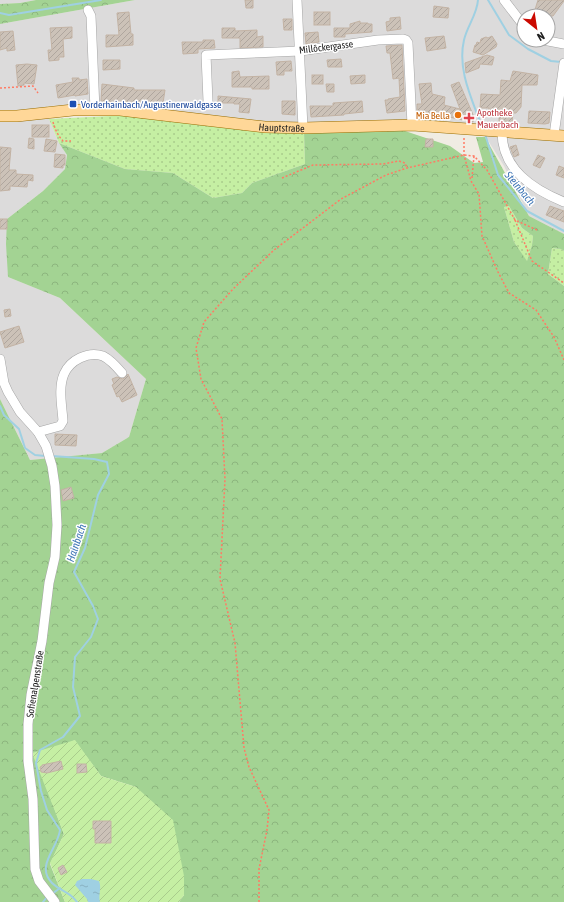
<svg xmlns="http://www.w3.org/2000/svg" width="564" height="902" viewBox="0 0 564 902" font-family="'Asap Condensed',sans-serif">
	<style>
		.residential { fill: #dcdbdb; fill-rule: evenodd }
		.grass { fill: url(#grass-dots) }
		.forest { fill: url(#forest-crowns); fill-rule: evenodd }
		.garden { fill: url(#garden-furrows) }
		.water { fill: url(#water-ripples) }
		.lines { fill: none; stroke-linecap: round; stroke-linejoin: round }
		.stream { stroke: #9fd0e2; stroke-width: 2 }
		.building { fill: url(#building-hatch); stroke: #c3b3a4 }
		.minor-casing { stroke: #a5a5a5; stroke-width: 10 }
		.major-casing { stroke: #976c00; stroke-width: 12 }
		.path { stroke: #ff7b64; stroke-width: 1.5; stroke-dasharray: 2 2; stroke-linecap: butt }
		.minor { stroke: #fff; stroke-width: 9 }
		.major { stroke: #ffd798; stroke-width: 11 }
		.transit-dot { fill: #1a4fb4; stroke: #fff; stroke-width: 1.5 }
		.food-dot { fill: #e8710a; stroke: #fff; stroke-width: 1.5 }
		.health-dot { fill: #e0444e; stroke: #fff; stroke-width: 1.5 }
		.labels { text-anchor: middle; dominant-baseline: central; stroke-width: 3; stroke-linejoin: round; paint-order: stroke }
		.street-label { font-size: 10px; fill: #1e1e1e; stroke: #fff }
		.transit-label { font-size: 10px; fill: #164399; stroke: #fff; text-anchor: start }
		.health-label { font-size: 10px; fill: #be3a42; stroke: #fff; text-anchor: start }
		.food-label { font-size: 10px; fill: #c56008; stroke: #fff; text-anchor: end }
		.water-label { font-size: 11px; font-style: italic; fill: #4177b6; stroke: #fff }
	</style>
	<defs>
		<pattern id="grass-dots" width="8" height="8" patternUnits="userSpaceOnUse"><rect width="8" height="8" fill="#c5efa3"/><path d="M2 2h.1M6 6h.1" fill="none" stroke="#a9cc8c" stroke-width="1.8" stroke-linecap="round"/></pattern>
		<pattern id="forest-crowns" width="20" height="18" patternUnits="userSpaceOnUse"><rect width="20" height="18" fill="#a3d393"/><path d="M2 6a3 3 0 1 1 6 0M12 15a3 3 0 1 1 6 0" fill="none" stroke="#8cb57e"/></pattern>
		<pattern id="garden-furrows" width="10" height="10" patternUnits="userSpaceOnUse"><rect width="10" height="10" fill="#c5efa3"/><path d="M-1 1l2-2M0 10L10 0M9 11l2-2" fill="none" stroke="#a9cc8c"/></pattern>
		<pattern id="water-ripples" width="26" height="14" patternUnits="userSpaceOnUse"><rect width="26" height="14" fill="#9fd0e2"/><path d="M2 4q2-2 4 0t4 0M15 11q2-2 4 0t4 0" fill="none" stroke="#88b2c1"/></pattern>
		<pattern id="building-hatch" width="6" height="6" patternUnits="userSpaceOnUse"><rect width="6" height="6" fill="#ccc2b8"/><path d="M-1 1l2-2M0 6l6-6M5 7l2-2" fill="none" stroke="#afa69e"/></pattern>
	</defs>
	<rect width="100%" height="100%" fill="#f0ece3"/>
	<!-- residential -->
	<g class="residential">
		<path d="M0 0H36L20 3 0 4Z"/>
		<path d="M135 0H564V234L529 216 504 166 479 126 264 123 100 104 47 106 49 119 59 143 67 155 65 169 43 191 7 219 8 277 60 298 146 379 129 437 102 453 30 460 0 399V24ZM524 16H548V40H524Z"/>
	</g>
	<!-- grass -->
	<g class="grass">
		<path d="M132 115 239 128 249 131 304 132 305 164 252 183 242 193 213 198 173 173 125 169 59 143 49 119Z"/>
		<path d="M509 206 522 228 533 236 532 245 527 262 514 242 504 207Z"/>
		<path d="M552 248 561 249 564 251V286L548 274Z"/>
	</g>
	<!-- forest -->
	<g class="forest">
		<path d="M36 0H135L0 24V4L20 3Z"/>
		<path d="M405 131 450 146 474 163 483 162 476 137H485L529 216 564 234V251L561 249 552 248 548 274 564 286V902H179L184 895 136 787 101 776 74 740 50 797 64 834 50 864 65 902H0V399L30 460 102 453 129 437 146 379 60 298 8 277 6 244 7 219 43 191 65 169 67 155 59 143 125 169 173 173 213 198 242 193 252 183 305 164 304 132ZM509 206 522 228 533 236 532 245 527 261 514 242 504 207Z"/>
	</g>
	<!-- garden -->
	<path class="garden" d="M75 740 101 776 136 787 173 820 184 876V895L179 902H65L50 863 64 834 32 753Z"/>
	<!-- water -->
	<path class="water" d="M82 879H91L99 881C102 888 98 895 100 902H88L87 899 75 885 77 881Z"/>
	<g class="lines">
		<!-- stream -->
		<g class="stream">
			<path d="M478 0C477 15 467 26 464 40 457 70 472 99 482 127"/>
			<path d="M488 0 509 35 528 49 551 61 561 62"/>
			<path d="M0 13 9 15 101 0"/>
			<path d="M485 134 498 175 527 211 564 231"/>
			<path d="M0 406 4 415 19 429 25 448 35 455 45 456"/>
			<path d="M52 456 94 459 107 462 109 474 98 495 85 548 74 572 93 606 98 619 91 637 75 657 73 687 80 716 63 737 40 750 36 763 41 791 47 810 60 830C58 848 35 866 52 883 61 892 69 891 77 902"/>
			<path d="M52 894 60 888"/>
			<path d="M43 902 47 897"/>
		</g>
	</g>
	<!-- building -->
	<g class="building">
		<path d="M245 0H253V8H246Z"/>
		<path d="M538 0H564V1L553 16H533Z"/>
		<path d="M434 6 449 8 448 18 433 17Z"/>
		<path d="M129 12 131 34H133V45L106 47V35H119L117 13Z"/>
		<rect x="314" y="12" width="16" height="13"/>
		<path d="M400 17 401 29 387 31 386 22 390 21V18Z"/>
		<path d="M283 19H292V30H284Z"/>
		<path d="M360 21V23H368V24H372V32L345 34V37H334V28H350V24Z"/>
		<path d="M72 27V38L63 39 64 57H59V60L49 61 48 50H52L50 28Z"/>
		<path d="M222 28H235V31L257 30V37L263 36V47L240 48V38H222Z"/>
		<path d="M13 31 15 50 7 51V48L0 50V32Z"/>
		<path d="M318 32 319 42 306 44 305 33Z"/>
		<path d="M444 36 446 48 427 51 425 38Z"/>
		<path d="M492 36 497 44 496 47 483 55 473 52 475 45H476L477 42 480 43 481 39 486 37 488 38Z"/>
		<path d="M203 40H214L215 48 198 49V53L183 54 182 42H203Z"/>
		<path d="M402 45 405 111 387 113 385 100H388V99L400 97 399 78 393 79 390 53H387L386 46Z"/>
		<path d="M487 55 494 57 492 65 480 64 479 68 466 73 465 63Z"/>
		<path d="M341 59 342 67H328L327 60Z"/>
		<path d="M103 60H120V69L103 70Z"/>
		<path d="M291 61 292 71H284V75H277L276 62Z"/>
		<path d="M27 64 37 65 34 84 24 83V85L18 86 16 65Z"/>
		<path d="M239 71 240 77 269 76V89H252V87H232V72Z"/>
		<path d="M513 71 538 75 537 85H522L521 107 516 113H513L512 123 499 122V116L488 115 489 108H480L481 94 500 95 501 80 510 81Z"/>
		<rect x="312" y="75" width="11" height="9"/>
		<path d="M365 75V83L351 84 350 76Z"/>
		<path d="M72 78H79V80L87 79 88 94 75 96V95L58 98 56 85 73 82Z"/>
		<path d="M459 82 474 117 473 122 424 112H417V104H422L419 84 431 83 432 94 445 97 444 105 460 109 451 85Z"/>
		<path d="M102 84 134 88V90H165L163 103 146 102 135 103 121 101 120 103H119L101 101Z"/>
		<path d="M326 84H334V92H327Z"/>
		<path d="M218 96 251 99 249 113 239 112 240 104H234V103H218Z"/>
		<path d="M282 101H295V115L282 114Z"/>
		<path d="M362 101 363 112 344 114V115L311 117 310 106H333V103Z"/>
		<path d="M529 111 550 112 549 123 545 124 528 123Z"/>
		<rect x="32" y="125" width="17" height="12"/>
		<path d="M29 138 34 139V149L28 148Z"/>
		<path d="M46 139 57 141 55 152 44 151Z"/>
		<path d="M426 139H433V147H425Z"/>
		<path d="M516 145 519 155 514 157 510 147Z"/>
		<path d="M0 147 11 148 9 170H16V174L33 175V181L28 180 27 187 10 186V190L0 191Z"/>
		<path d="M55 154 65 155V165H63V168L54 167Z"/>
		<path d="M538 155 545 158 540 168 533 165Z"/>
		<path d="M559 166 564 168V178L556 175Z"/>
		<path d="M550 206 564 211V222L546 215Z"/>
		<rect x="0" y="219" width="7" height="10"/>
		<path d="M10 309 11 316 5 317 4 310Z"/>
		<path d="M19 326 24 342 5 348 0 332Z"/>
		<path d="M128 374 137 395 122 402 119 396 117 397 112 385 114 384 112 379 117 377 123 379Z"/>
		<path d="M55 434 77 435 76 446 55 445Z"/>
		<path d="M71 487 74 498 63 501 61 490Z"/>
		<path d="M61 761 63 769 47 773 41 772 40 767 42 766V765Z"/>
		<path d="M77 764H86L87 772 77 773Z"/>
		<path d="M93 821H111V843H95V829H93Z"/>
		<path d="M63 865 67 872 61 875 58 868Z"/>
	</g>
	<g class="lines">
		<defs>
			<g id="minor">
				<path d="M297 0 303 128"/>
				<path d="M504 0 524 26"/>
				<path d="M88 10 91 16 95 110"/>
				<path d="M543 40 564 44"/>
				<path d="M208 101 206 55 300 51 378 40 403 39 406 40 408 43 412 125"/>
				<path d="M502 132C502 169 532 189 564 202"/>
				<path d="M554 135 564 63"/>
				<path d="M0 359 4 383 8 392 20 412 38 432 46 446 52 466 55 486 57 525 55 557 49 583 42 641 31 695 28 724V761L33 799 35 869 39 881 55 902"/>
				<path d="M38 432 60 426 63 421C62 406 58 388 64 374 70 360 88 351 103 356 111 360 116 366 122 373"/>
			</g>
			<g id="major">
				<path id="s1" d="M0 116H17L73 110H120L265 127 303 128 412 125 564 136"/>
			</g>
		</defs>
		<!-- minor casing -->
		<use href="#minor" class="minor-casing"/>
		<!-- major casing -->
		<use href="#major" class="major-casing"/>
		<!-- path -->
		<g class="path">
			<path d="M0 88 33 86 38 93"/>
			<path d="M53 122C55 129 58 136 63 141H71"/>
			<path d="M464 138V155L471 181 479 194 482 236 498 272 509 293 536 310 554 337 564 360"/>
			<path d="M282 178 313 165 383 164 399 161 405 163 407 168"/>
			<path d="M472 178 474 156"/>
			<path d="M515 220 532 261 564 283"/>
			<path d="M259 902V869L267 830 269 810 249 767 244 748 235 643 220 579 225 479 222 419 201 379 196 348 204 322 233 289 274 250 341 199 386 175 407 168 464 155 474 156 487 170 515 220 537 230"/>
		</g>
		<!-- minor -->
		<use href="#minor" class="minor"/>
		<!-- major -->
		<use href="#major" class="major"/>
	</g>
	<!-- markers -->
	<rect class="transit-dot" x="69" y="100" width="8" height="8" rx="2"/>
	<circle class="food-dot" cx="458" cy="115" r="4"/>
	<path class="health-dot" d="M467 112h4v4h4v4h-4v4h-4v-4h-4v-4h4z"/>
	<g class="labels">
		<!-- street labels -->
		<g class="street-label">
			<text transform="translate(326 47) rotate(-7)">Millöckergasse</text>
			<text stroke="none"><textPath href="#s1" startOffset="283">Hauptstraße</textPath></text>
			<text transform="translate(35 684) rotate(-81)">Sofienalpenstraße</text>
		</g>
		<!-- transit labels -->
		<g class="transit-label">
			<text x="81" y="104">Vorderhainbach/Augustinerwaldgasse</text>
		</g>
		<!-- health labels -->
		<g class="health-label">
			<text x="477" y="112">Apotheke<tspan x="477" dy="12">Mauerbach</tspan></text>
		</g>
		<!-- food labels -->
		<g class="food-label">
			<text x="450" y="115">Mia Bella</text>
		</g>
		<!-- water labels -->
		<g class="water-label">
			<text transform="translate(520 188) rotate(50)">Steinbach</text>
			<text transform="translate(76 543) rotate(-71)">Hainbach</text>
		</g>
	</g>
	<!-- north arrow -->
	<g transform="translate(536 28) rotate(150)"><circle r="19" fill="#ffffff" stroke="#a5a5a5"/>
	<path d="M0-3L7 15L0 10L-7 15Z" fill="#cb0900"/>
	<text y="-6" font-size="11" font-weight="bold" text-anchor="middle" fill="#1e1e1e">N</text>
	</g>
</svg>
